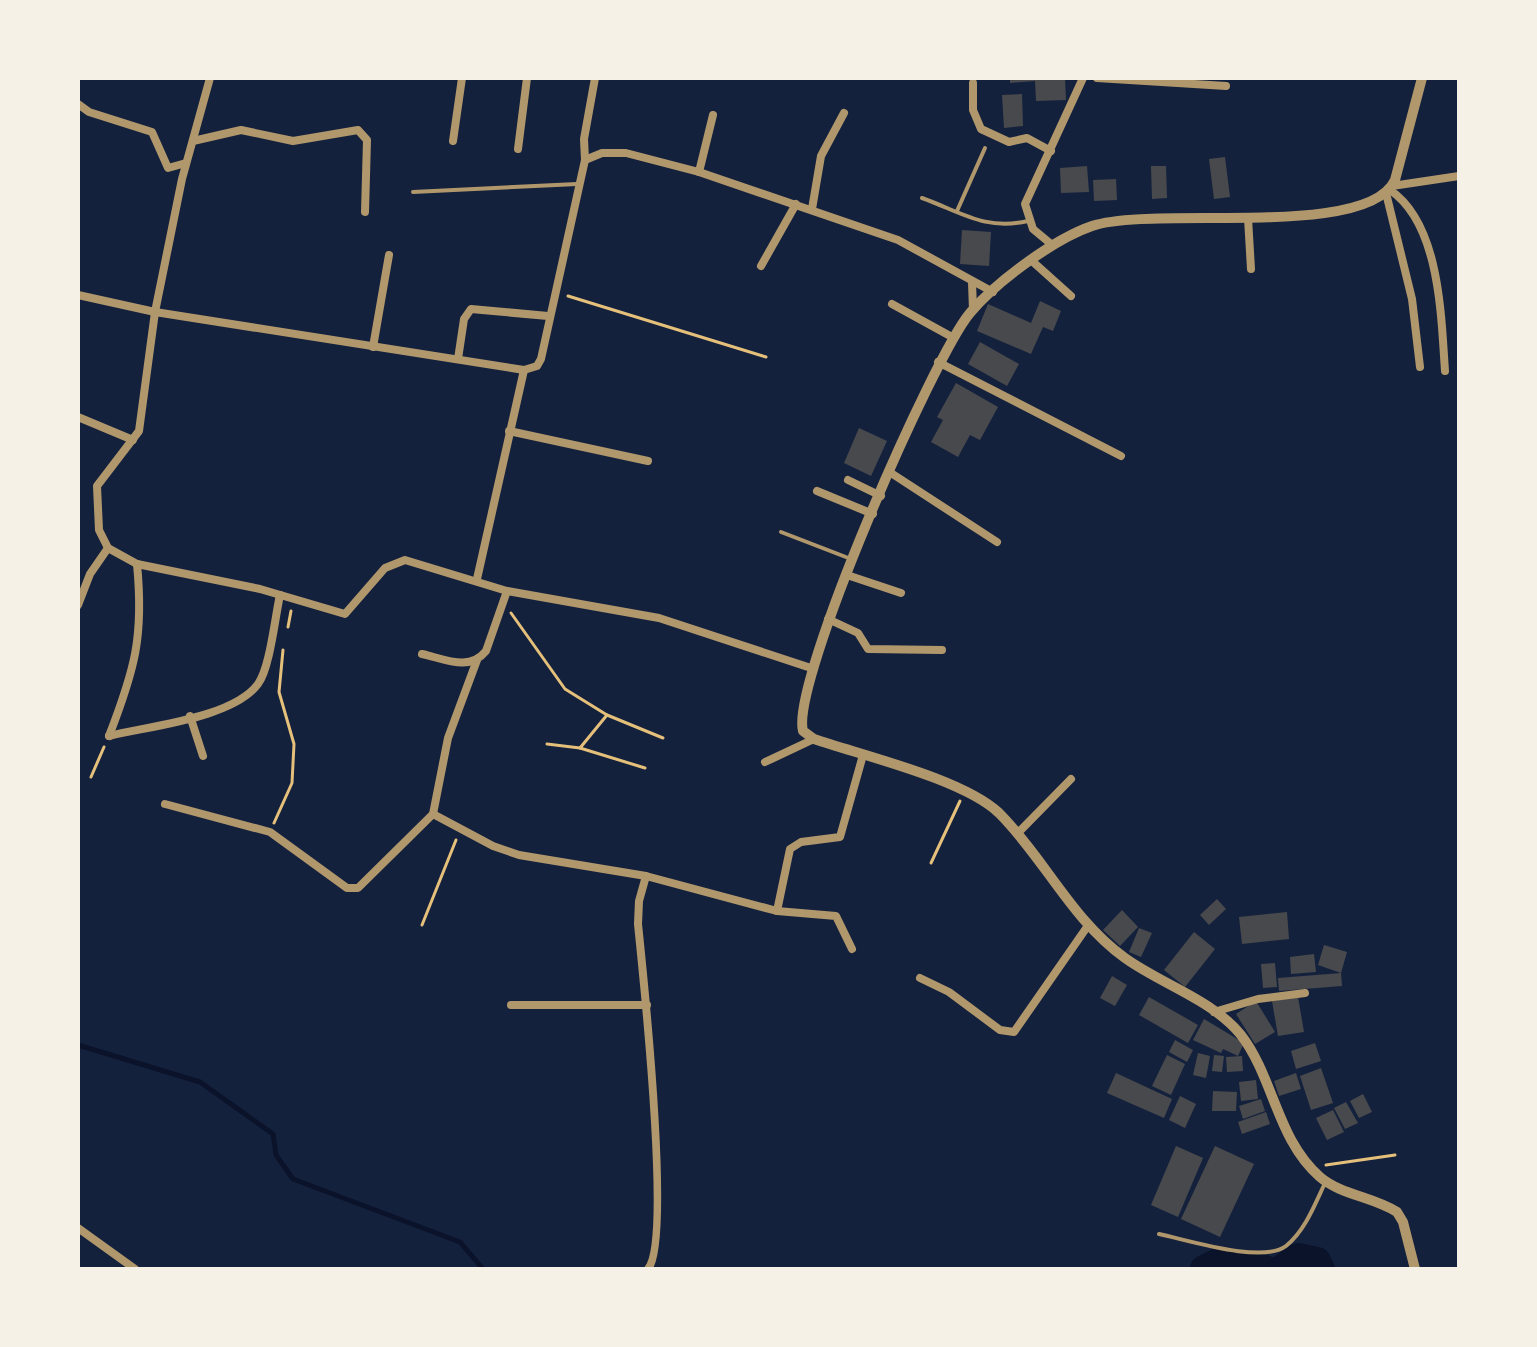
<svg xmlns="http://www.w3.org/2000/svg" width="1537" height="1347" viewBox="0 0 1537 1347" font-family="Overpass,sans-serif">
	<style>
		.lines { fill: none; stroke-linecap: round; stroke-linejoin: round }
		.stream { stroke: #0b132b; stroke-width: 5 }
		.river { stroke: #0b132b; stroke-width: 28 }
		.building { fill: #48494c }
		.path { stroke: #e5c07b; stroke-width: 3 }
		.service { stroke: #b1986c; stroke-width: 4 }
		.minor { stroke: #b1986c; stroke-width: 8 }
		.tertiary { stroke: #b1986c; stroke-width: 10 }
	</style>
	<rect width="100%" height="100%" fill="#14213d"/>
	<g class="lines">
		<!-- stream -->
		<path class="stream" d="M78 1045 200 1082 273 1134 276 1155 293 1179 460 1242 483 1269"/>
		<!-- river -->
		<g class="river">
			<path d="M1204 1269 1218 1262 1265 1269"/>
			<path d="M1281 1269 1298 1257 1317 1261 1321 1269"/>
		</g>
	</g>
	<!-- building -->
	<g class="building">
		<path d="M1010 78H1065L1066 100 1036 101 1035 81 1010 83Z"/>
		<path d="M1022 94 1023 126 1004 128 1002 95Z"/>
		<path d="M1225 157 1230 197 1214 199 1209 159Z"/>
		<path d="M1087 166 1089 192 1061 193 1060 168Z"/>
		<path d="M1151 166H1166L1167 198 1152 199Z"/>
		<path d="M1116 179 1117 200 1094 201 1093 180Z"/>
		<path d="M962 230 991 232 989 266 960 264Z"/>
		<path d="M1040 301 1061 311 1053 331 1043 327 1031 354 977 331 988 304 1031 323Z"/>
		<path d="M980 342 1019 364 1007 386 968 364Z"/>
		<path d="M956 383 998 407 980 440 970 435 958 457 931 442 943 420 937 417Z"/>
		<path d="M859 428 887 441 871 476 844 463Z"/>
		<path d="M1217 899 1226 909 1209 925 1200 915Z"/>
		<path d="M1122 910 1138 927 1120 946 1103 930Z"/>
		<path d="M1287 912 1289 939 1242 944 1239 917Z"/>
		<path d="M1139 928 1152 933 1141 957 1129 952Z"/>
		<path d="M1194 932 1215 949 1185 987 1164 970Z"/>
		<path d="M1324 945 1347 952 1341 973 1318 965Z"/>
		<path d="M1314 954 1316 972 1291 974 1290 957Z"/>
		<path d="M1275 963 1277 987 1263 988 1261 964Z"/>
		<path d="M1341 973 1342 986 1279 991 1278 978Z"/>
		<path d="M1112 976 1127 985 1115 1006 1100 998Z"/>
		<path d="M1149 997 1198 1025 1188 1043 1139 1015Z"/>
		<path d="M1298 997 1304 1032 1278 1036 1272 1001Z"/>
		<path d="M1256 1001 1275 1032 1255 1044 1236 1014Z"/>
		<path d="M1204 1019 1244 1043 1238 1056 1223 1049 1221 1053 1193 1040Z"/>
		<path d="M1175 1040 1193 1050 1187 1062 1169 1052Z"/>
		<path d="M1315 1043 1321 1061 1296 1069 1291 1051Z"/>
		<path d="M1198 1053 1210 1056 1206 1078 1193 1075Z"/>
		<path d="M1167 1055 1185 1064 1171 1095 1152 1086Z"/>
		<path d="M1214 1055 1224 1056 1222 1072 1212 1071Z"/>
		<path d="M1242 1056 1243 1071 1227 1072 1226 1057Z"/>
		<path d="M1321 1068 1333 1103 1311 1110 1300 1076Z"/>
		<path d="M1116 1073 1172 1099 1164 1118 1107 1093Z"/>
		<path d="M1296 1073 1301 1089 1279 1096 1274 1081Z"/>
		<path d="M1256 1080 1258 1099 1241 1101 1239 1082Z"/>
		<path d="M1213 1091 1237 1092 1236 1111H1212Z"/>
		<path d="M1363 1094 1372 1112 1359 1118 1350 1101Z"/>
		<path d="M1180 1096 1196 1104 1185 1128 1169 1120Z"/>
		<path d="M1261 1099 1265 1111 1243 1119 1239 1106Z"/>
		<path d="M1346 1102 1358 1123 1345 1129 1334 1108Z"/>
		<path d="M1333 1110 1344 1132 1327 1140 1316 1118Z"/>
		<path d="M1266 1112 1270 1124 1242 1134 1238 1122Z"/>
		<path d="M1176 1146 1203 1158 1178 1217 1151 1205Z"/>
		<path d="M1215 1146 1254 1164 1220 1237 1181 1219Z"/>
	</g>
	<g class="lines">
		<!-- path -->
		<g class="path">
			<path d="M568 296 766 357"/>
			<path d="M511 613 565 689 607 715 663 738"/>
			<path d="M288 627 291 611"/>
			<path d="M547 744 580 748 607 715"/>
			<path d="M580 748 645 768"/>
			<path d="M91 777 104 747"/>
			<path d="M274 823 292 783 294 744 279 692 283 650"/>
			<path d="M931 863 960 801"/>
			<path d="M422 925 456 840"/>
			<path d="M1326 1165 1395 1155"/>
		</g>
		<!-- service -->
		<g class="service">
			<path d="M413 192 577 184"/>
			<path d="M922 198C961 212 985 231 1028 221"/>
			<path d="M957 211 985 148"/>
			<path d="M781 532 851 559"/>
			<path d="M1159 1234C1188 1240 1262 1264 1286 1246 1305 1231 1315 1204 1325 1183"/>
		</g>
		<!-- minor -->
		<g class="minor">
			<path d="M210 78 182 179 155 312 139 431 97 486 99 530 108 548 137 564 260 589 345 614 385 568 405 560 507 591 659 618 811 668"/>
			<path d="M1097 78 1226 86"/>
			<path d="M973 83V110L981 129 1009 142 1027 138 1051 151"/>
			<path d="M78 104 89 112 152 132 168 168 186 163"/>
			<path d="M193 141 241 130 293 141 358 130 367 140 365 212"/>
			<path d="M453 141 462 78"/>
			<path d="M518 149 527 78"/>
			<path d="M585 160 584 139 595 78"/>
			<path d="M699 172 713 115"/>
			<path d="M1392 186 1459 176"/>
			<path d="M1390 190C1440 224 1441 315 1445 371"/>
			<path d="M1386 193 1412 299 1420 367"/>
			<path d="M812 209 821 156 844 113"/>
			<path d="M1248 218 1251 269"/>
			<path d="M1051 244 1033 229 1025 204 1083 78"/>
			<path d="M1032 261 1071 296"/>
			<path d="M761 266 796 204"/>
			<path d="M972 282 973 310"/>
			<path d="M78 295 155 312 524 370 537 366 541 359 585 160 602 153H626L699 172 898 240 993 292"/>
			<path d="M892 304 952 337"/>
			<path d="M373 347 389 255"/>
			<path d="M458 359 464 319 471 309 548 316"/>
			<path d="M938 362 1121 456"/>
			<path d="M78 417 133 440"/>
			<path d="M509 431 648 461"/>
			<path d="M891 473 997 542"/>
			<path d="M848 480 881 496"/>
			<path d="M817 491 873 514"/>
			<path d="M847 575 901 593"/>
			<path d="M477 579 524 370"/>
			<path d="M78 605 90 574 108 548"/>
			<path d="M828 619 858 633 868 649 942 650"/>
			<path d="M422 654C445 659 469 672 486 651L507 591"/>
			<path d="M190 716 203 756"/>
			<path d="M109 736C149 726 233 718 258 684 270 668 275 617 280 595"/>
			<path d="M109 736C135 669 144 636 137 564"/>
			<path d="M765 762 814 739"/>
			<path d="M165 804 270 832 347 888H358L433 814 448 738 477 660"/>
			<path d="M433 814 493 846 519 855 646 876 777 911 836 916 852 949"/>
			<path d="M1017 834 1071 779"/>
			<path d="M646 876 639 901 638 924C643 974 672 1241 648 1269"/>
			<path d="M777 911 790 849 801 842 840 837 863 755"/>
			<path d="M920 978 949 992 1000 1030 1014 1032 1087 927"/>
			<path d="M511 1005H647"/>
			<path d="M1214 1012 1258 999 1305 993"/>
			<path d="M78 1228 135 1269"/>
		</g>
		<!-- tertiary -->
		<path class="tertiary" d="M1415 1269 1403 1222 1397 1212C1374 1197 1341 1195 1320 1177 1277 1140 1274 1078 1241 1035 1213 1000 1161 984 1125 958 1071 919 1045 859 999 813 963 779 864 756 814 739L803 731C790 683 933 357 970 313 996 282 1054 239 1092 226 1155 205 1367 240 1395 180L1422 78"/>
	</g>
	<!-- border -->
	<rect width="1537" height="1347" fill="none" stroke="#f6f1e7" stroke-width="160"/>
</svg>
